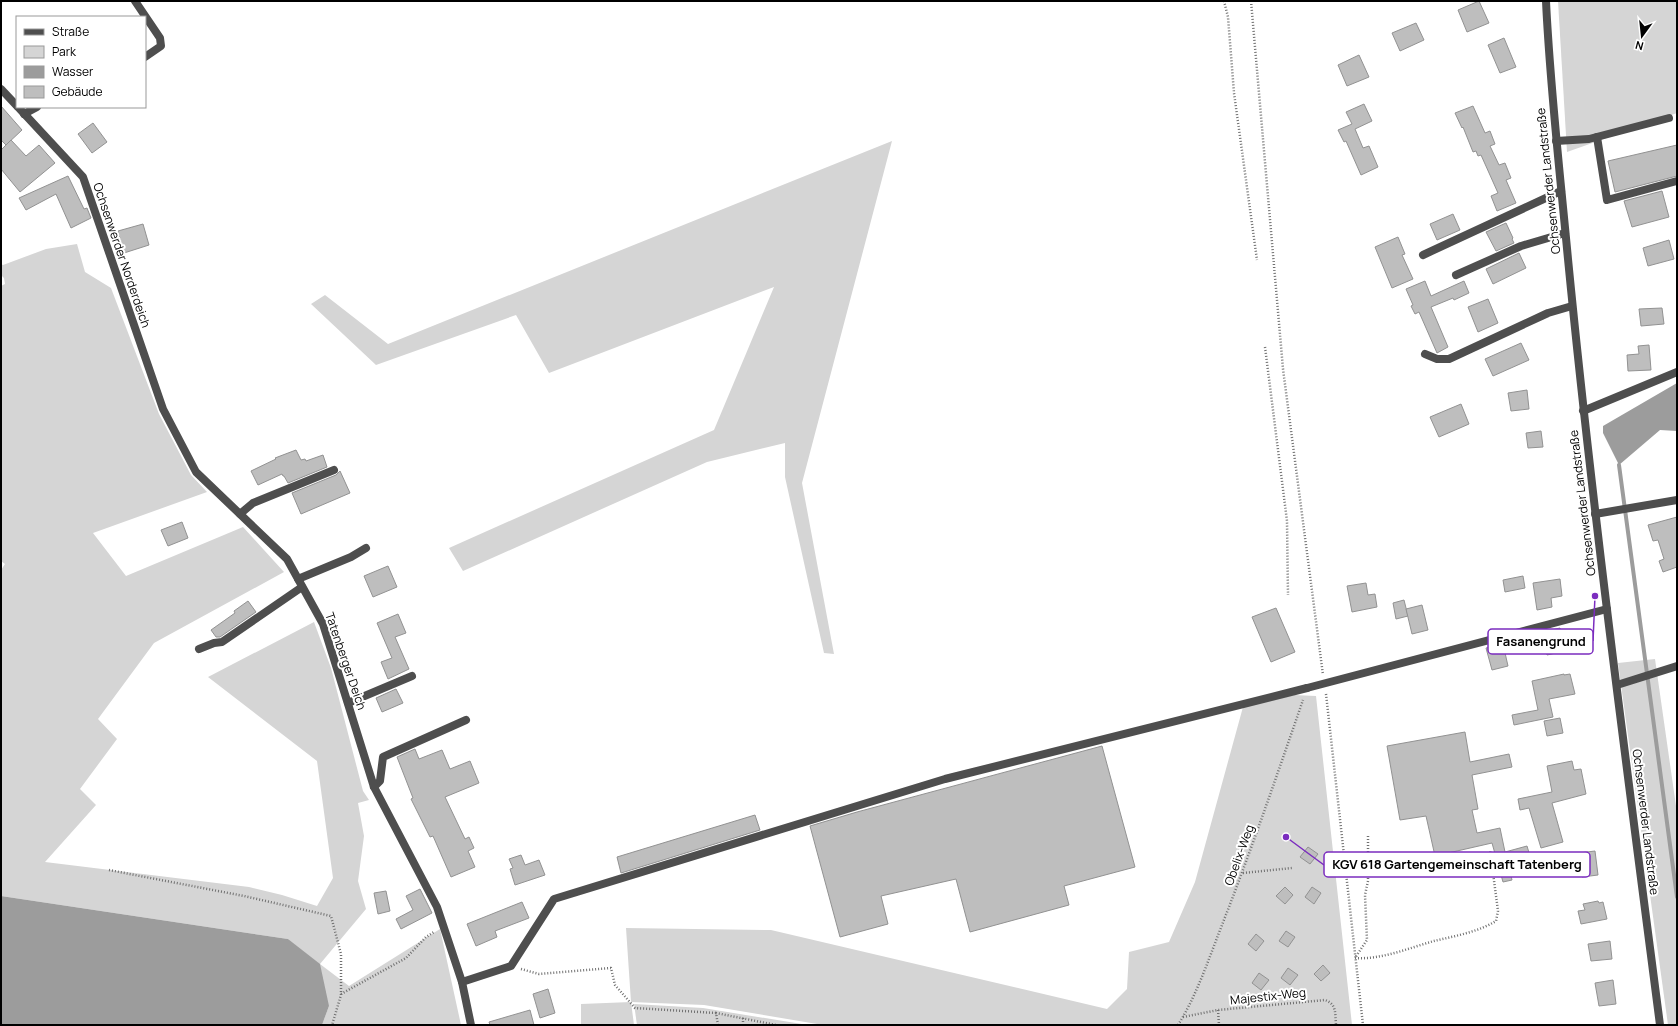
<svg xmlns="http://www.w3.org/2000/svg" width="1678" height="1026" viewBox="0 0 1678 1026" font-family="Manrope,sans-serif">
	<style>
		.green { fill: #d5d5d5 }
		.water { fill: #9c9c9c }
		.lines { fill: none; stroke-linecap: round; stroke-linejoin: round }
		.stream { stroke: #9c9c9c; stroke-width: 4 }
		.building { fill: #bebebe; stroke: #929292 }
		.path { stroke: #707070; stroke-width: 2.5; stroke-dasharray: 1 2; stroke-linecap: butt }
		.service { stroke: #4e4e4e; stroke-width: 8 }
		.minor { stroke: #4e4e4e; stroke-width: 8 }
		.tertiary { stroke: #4e4e4e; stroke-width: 8 }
		.labels { text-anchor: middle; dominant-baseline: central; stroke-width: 4; stroke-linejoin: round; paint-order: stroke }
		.street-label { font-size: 12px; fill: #000; stroke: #fff }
		.leader { fill: none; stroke: #7b2cbf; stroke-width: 1.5 }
		.callout-dot { fill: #7b2cbf; stroke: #fff; stroke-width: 1.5 }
		.callout { fill: #fff; stroke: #7b2cbf; stroke-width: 1.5 }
		.callout-label { font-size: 13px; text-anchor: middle; font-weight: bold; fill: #000 }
	</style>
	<rect width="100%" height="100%" fill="#fff"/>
	<!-- green -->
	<g class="green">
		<path d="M1558 1H1677V113L1567 152Z"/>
		<path d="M892 141 802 483 834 654 824 653 785 477V443L707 462 463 571 449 548 714 430 774 287 549 373 516 315 376 365 311 304 325 295 388 344Z"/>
		<path d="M77 244 85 272 111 288 159 414 191 475 207 492 93 533 126 576 243 527 284 572 154 643 98 719 117 739 80 789 96 805 45 862 249 887 282 895 317 906 333 878 317 761 208 677 314 622 331 668 363 791 369 800 358 803 364 836 358 881 366 909 320 964 349 986 440 929 461 1025H322L329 1006 288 939 1 896V570L5 564 1 561V286L5 284 4 278 1 275V264L3 265 46 249Z"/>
		<path d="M1655 659 1677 813V1025H1668L1618 663Z"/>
		<path d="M1294 695 1316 696 1352 1025H823L704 1005 631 1002 634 1025H581V1004L631 1002 626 928 771 930 1107 1009 1127 989 1129 952 1169 942 1195 882 1243 707Z"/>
		<path d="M634 1004 703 1008 808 1025H637Z"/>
	</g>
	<!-- water -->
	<g class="water">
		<path d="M1677 383V431L1660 430 1619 465 1603 433V426Z"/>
		<path d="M1 896 288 939 320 964 329 1006 322 1025H1Z"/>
	</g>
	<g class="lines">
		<!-- stream -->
		<path class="stream" d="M1619 465 1677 897"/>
	</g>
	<!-- building -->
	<g class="building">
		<path d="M1479 1 1489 23 1467 32 1458 10Z"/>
		<path d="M1416 23 1424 40 1400 51 1392 33Z"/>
		<path d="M1504 38 1516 67 1500 73 1488 45Z"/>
		<path d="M1359 55 1369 77 1347 86 1338 65Z"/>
		<path d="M1364 104 1372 121 1355 129 1363 148 1369 146 1378 167 1361 175 1346 141 1344 142 1338 130 1352 124 1346 112Z"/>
		<path d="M1 106 22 130 6 145 1 140Z"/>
		<path d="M1473 106 1485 133 1490 131 1495 144 1490 146 1499 165 1505 163 1511 178 1506 180 1516 203 1497 211 1491 196 1498 193 1481 155 1478 156 1476 151 1473 152 1463 127 1462 128 1455 113Z"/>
		<path d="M93 123 107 142 92 153 78 134Z"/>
		<path d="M11 140 26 156 39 145 55 163 20 192 1 169V150Z"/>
		<path d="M1677 145V176L1615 192 1608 161Z"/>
		<path d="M68 176 84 209 87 208 91 218 71 228 56 194 26 210 19 198Z"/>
		<path d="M1662 191 1669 217 1632 227 1624 201Z"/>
		<path d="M1453 214 1460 230 1437 240 1430 224Z"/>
		<path d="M1506 223 1513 238 1512 239 1514 243 1496 251 1486 232Z"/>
		<path d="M143 224 149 245 124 253 118 231Z"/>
		<path d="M1398 237 1405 254 1402 255 1413 279 1392 288 1375 247Z"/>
		<path d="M1669 240 1674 259 1648 266 1643 248Z"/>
		<path d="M1519 253 1526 268 1493 284 1486 269Z"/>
		<path d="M1425 281 1431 296 1464 281 1469 293 1454 300 1453 298 1431 307 1448 347 1437 353 1419 312 1415 314 1411 306 1413 305 1406 289Z"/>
		<path d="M1488 299 1498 323 1478 332 1468 307Z"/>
		<path d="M1662 308 1664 324 1641 326 1639 309Z"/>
		<path d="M1521 343 1529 360 1493 376 1485 359Z"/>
		<path d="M1649 345 1651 370 1628 371 1627 355 1639 354 1638 346Z"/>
		<path d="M1527 390 1529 409 1511 411 1508 393Z"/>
		<path d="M1461 404 1469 424 1439 437 1430 417Z"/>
		<path d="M1541 431 1543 447 1528 448 1526 433Z"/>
		<path d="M296 450 301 460 305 459 306 461 323 455 327 467 288 483 284 476H283L282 474 258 485 251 471 276 459 275 458Z"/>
		<path d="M340 471 350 493 301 514 292 493 336 475Z"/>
		<path d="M1677 517V567L1663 572 1659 561 1664 559 1658 540 1653 541 1648 525Z"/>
		<path d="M182 522 188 538 168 546 161 530Z"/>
		<path d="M388 566 397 587 373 597 364 576Z"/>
		<path d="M1523 576 1525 588 1505 592 1503 580Z"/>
		<path d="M1560 579 1562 596 1551 598 1552 607 1537 610 1533 583Z"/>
		<path d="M1366 583 1368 595 1375 594 1377 607 1352 612 1347 586Z"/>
		<path d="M1404 600 1408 616 1396 619 1393 603Z"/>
		<path d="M248 601 256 612 220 637H216L211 630 235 613 234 611Z"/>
		<path d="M1422 605 1428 630 1412 634 1406 609Z"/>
		<path d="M1276 608 1295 652 1271 662 1252 617Z"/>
		<path d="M398 614 406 633 395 637 409 669 388 679 381 662 392 658 377 623Z"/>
		<path d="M1560 628 1565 651 1547 655 1542 632Z"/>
		<path d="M1503 644 1508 666 1492 670 1486 648Z"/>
		<path d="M1564 674V675L1570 674 1575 694 1549 699 1553 717 1514 725 1512 715 1538 710 1532 681Z"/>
		<path d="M396 689 403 703 382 712 376 698Z"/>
		<path d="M1560 718 1563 733 1547 736 1544 721Z"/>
		<path d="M1465 732 1470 762 1509 754 1512 767 1472 775 1478 809 1472 810 1477 833 1500 828 1505 852 1527 846 1530 856 1508 863 1512 880 1503 882 1492 843 1435 856 1426 816 1400 820 1387 746Z"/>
		<path d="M1102 746 1135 867 1064 886 1069 905 970 932 956 879 881 896 888 924 840 937 810 826 857 812Z"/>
		<path d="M415 749 419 759 442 750 450 769 470 761 479 783 445 797 465 839 469 837 474 848 468 851 475 867 451 877 433 836 430 837 411 799 413 798 397 757Z"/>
		<path d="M1572 761 1574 770 1581 769 1586 794 1552 803 1563 842 1541 848 1529 808 1520 810 1518 799 1552 792 1547 766Z"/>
		<path d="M755 815 760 830 621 873 617 857Z"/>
		<path d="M1308 847 1318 854 1310 864 1300 857Z"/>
		<path d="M1595 851 1598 875 1582 877 1579 853Z"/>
		<path d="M521 855 525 865 539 860 545 875 515 885 510 869 513 868 509 859Z"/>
		<path d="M1285 887 1293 895 1285 904 1276 896Z"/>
		<path d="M1312 887 1321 893 1314 904 1305 897Z"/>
		<path d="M420 889 432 913 401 929 396 919 413 910 406 896Z"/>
		<path d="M386 891 390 911 378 914 374 893Z"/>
		<path d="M1598 901 1599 903 1603 902 1607 919 1581 924 1578 911 1585 910 1583 904Z"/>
		<path d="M522 902 529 918 495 931 497 937 476 946 467 924Z"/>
		<path d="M1286 931 1295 937 1288 947 1279 941Z"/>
		<path d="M1256 934 1264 941 1256 951 1248 944Z"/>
		<path d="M1610 941 1612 959 1591 961 1588 944Z"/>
		<path d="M1323 965 1330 973 1321 981 1314 974Z"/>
		<path d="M1288 968 1298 975 1290 985 1281 978Z"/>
		<path d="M1259 973 1269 980 1261 990 1252 983Z"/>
		<path d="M1613 980 1616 1004 1599 1006 1595 983Z"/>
		<path d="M548 989 555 1013 540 1018 533 994Z"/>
		<path d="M530 1010 534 1025H490L489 1022Z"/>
	</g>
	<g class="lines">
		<!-- path -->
		<g class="path">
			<path d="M1224 1 1228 17 1234 93 1257 260"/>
			<path d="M1251 1 1283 369 1323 675"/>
			<path d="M1265 347 1287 521 1288 595"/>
			<path d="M1326 694 1363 1025"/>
			<path d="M1368 836V881L1365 895 1367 940 1355 958C1381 960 1409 948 1434 941 1455 936 1478 932 1496 921L1498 911 1490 850"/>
			<path d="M109 870 244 896 331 916 341 954V995L332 1025"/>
			<path d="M1243 873 1292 868"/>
			<path d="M521 969 539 974 611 968 615 985 635 1008 716 1013"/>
			<path d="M341 994 406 958 426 937 434 932"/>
			<path d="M1218 1010 1219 1025"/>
			<path d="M1183 1017 1218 1010 1325 1000C1337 1004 1335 1014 1336 1025"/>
			<path d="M743 1018V1025"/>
			<path d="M718 1025 716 1013 776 1025"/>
			<path d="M1178 1025C1197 995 1209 958 1222 925 1251 851 1277 775 1303 700"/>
		</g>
		<!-- service -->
		<g class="service">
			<path d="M135 1 160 38 161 46 145 57"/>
			<path d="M24 114 37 107"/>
			<path d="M1597 137 1607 200 1677 181"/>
			<path d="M1556 141 1589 139 1669 118"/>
			<path d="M1423 255 1561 191"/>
			<path d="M1456 275 1521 246 1565 233"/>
			<path d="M1425 354 1437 359H1449L1548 313 1572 306"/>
			<path d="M240 514 253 503 334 470"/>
			<path d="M1595 514 1677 500"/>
			<path d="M298 579 351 557 366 548"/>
			<path d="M199 649 214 643 222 642 302 587"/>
			<path d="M1617 685 1677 666"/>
			<path d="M348 703 412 676"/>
			<path d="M374 787 380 781 383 757 466 720"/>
			<path d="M462 982 511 966 554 899 945 779 1307 688"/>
		</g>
		<!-- minor -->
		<g class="minor">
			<path d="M1583 411 1677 372"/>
			<path d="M1307 688 1607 609"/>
		</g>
		<!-- tertiary -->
		<g class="tertiary">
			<path d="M1546 1C1550 87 1560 173 1568 259 1593 515 1627 770 1660 1025"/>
			<path d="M1 89 17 106"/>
			<path d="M18 107 83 177 163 409 196 472 287 559 323 624 374 787 437 907 462 982 471 1025"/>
		</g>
	</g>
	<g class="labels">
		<!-- street labels -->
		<g class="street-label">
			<text transform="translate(1548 181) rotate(-96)">Ochsenwerder Landstraße</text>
			<text transform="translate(122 255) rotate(71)">Ochsenwerder Norderdeich</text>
			<text transform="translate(1582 503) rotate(-97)">Ochsenwerder Landstraße</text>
			<text transform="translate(346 661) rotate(71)">Tatenberger Deich</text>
			<text transform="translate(1646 822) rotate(83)">Ochsenwerder Landstraße</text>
			<text transform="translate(1239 855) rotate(-70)">Obelix-Weg</text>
			<text transform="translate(1268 996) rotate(-6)">Majestix-Weg</text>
		</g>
	</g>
	<!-- callouts -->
	<path class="leader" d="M1595 596L1593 641M1286 837L1324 865"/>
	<g class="callout-dot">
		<circle cx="1595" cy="596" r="4"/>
		<circle cx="1286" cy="837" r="4"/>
	</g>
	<g class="callout">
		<rect x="1488" y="629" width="105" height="25" rx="4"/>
		<rect x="1324" y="852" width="266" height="25" rx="4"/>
	</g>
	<g class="callout-label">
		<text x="1541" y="646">Fasanengrund</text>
		<text x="1457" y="869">KGV 618 Gartengemeinschaft Tatenberg</text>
	</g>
	<!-- border -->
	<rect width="1678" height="1026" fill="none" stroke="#000000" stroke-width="4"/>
	<!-- legend -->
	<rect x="16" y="16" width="130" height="92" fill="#ffffff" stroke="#999999"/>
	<rect x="24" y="29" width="20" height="6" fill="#4e4e4e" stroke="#999999"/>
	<text x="52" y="36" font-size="12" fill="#000000">Straße</text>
	<rect x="24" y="46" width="20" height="12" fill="#d5d5d5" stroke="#999999"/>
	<text x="52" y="56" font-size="12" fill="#000000">Park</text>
	<rect x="24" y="66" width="20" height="12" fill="#9c9c9c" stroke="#999999"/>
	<text x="52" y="76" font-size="12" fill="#000000">Wasser</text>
	<rect x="24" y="86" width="20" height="12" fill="#bebebe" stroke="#999999"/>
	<text x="52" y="96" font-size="12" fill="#000000">Gebäude</text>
	<!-- north arrow -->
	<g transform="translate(1642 36) rotate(195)" stroke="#ffffff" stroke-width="3" paint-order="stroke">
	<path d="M0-3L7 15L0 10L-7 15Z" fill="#000000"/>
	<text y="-6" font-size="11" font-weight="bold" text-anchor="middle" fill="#000000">N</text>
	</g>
</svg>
